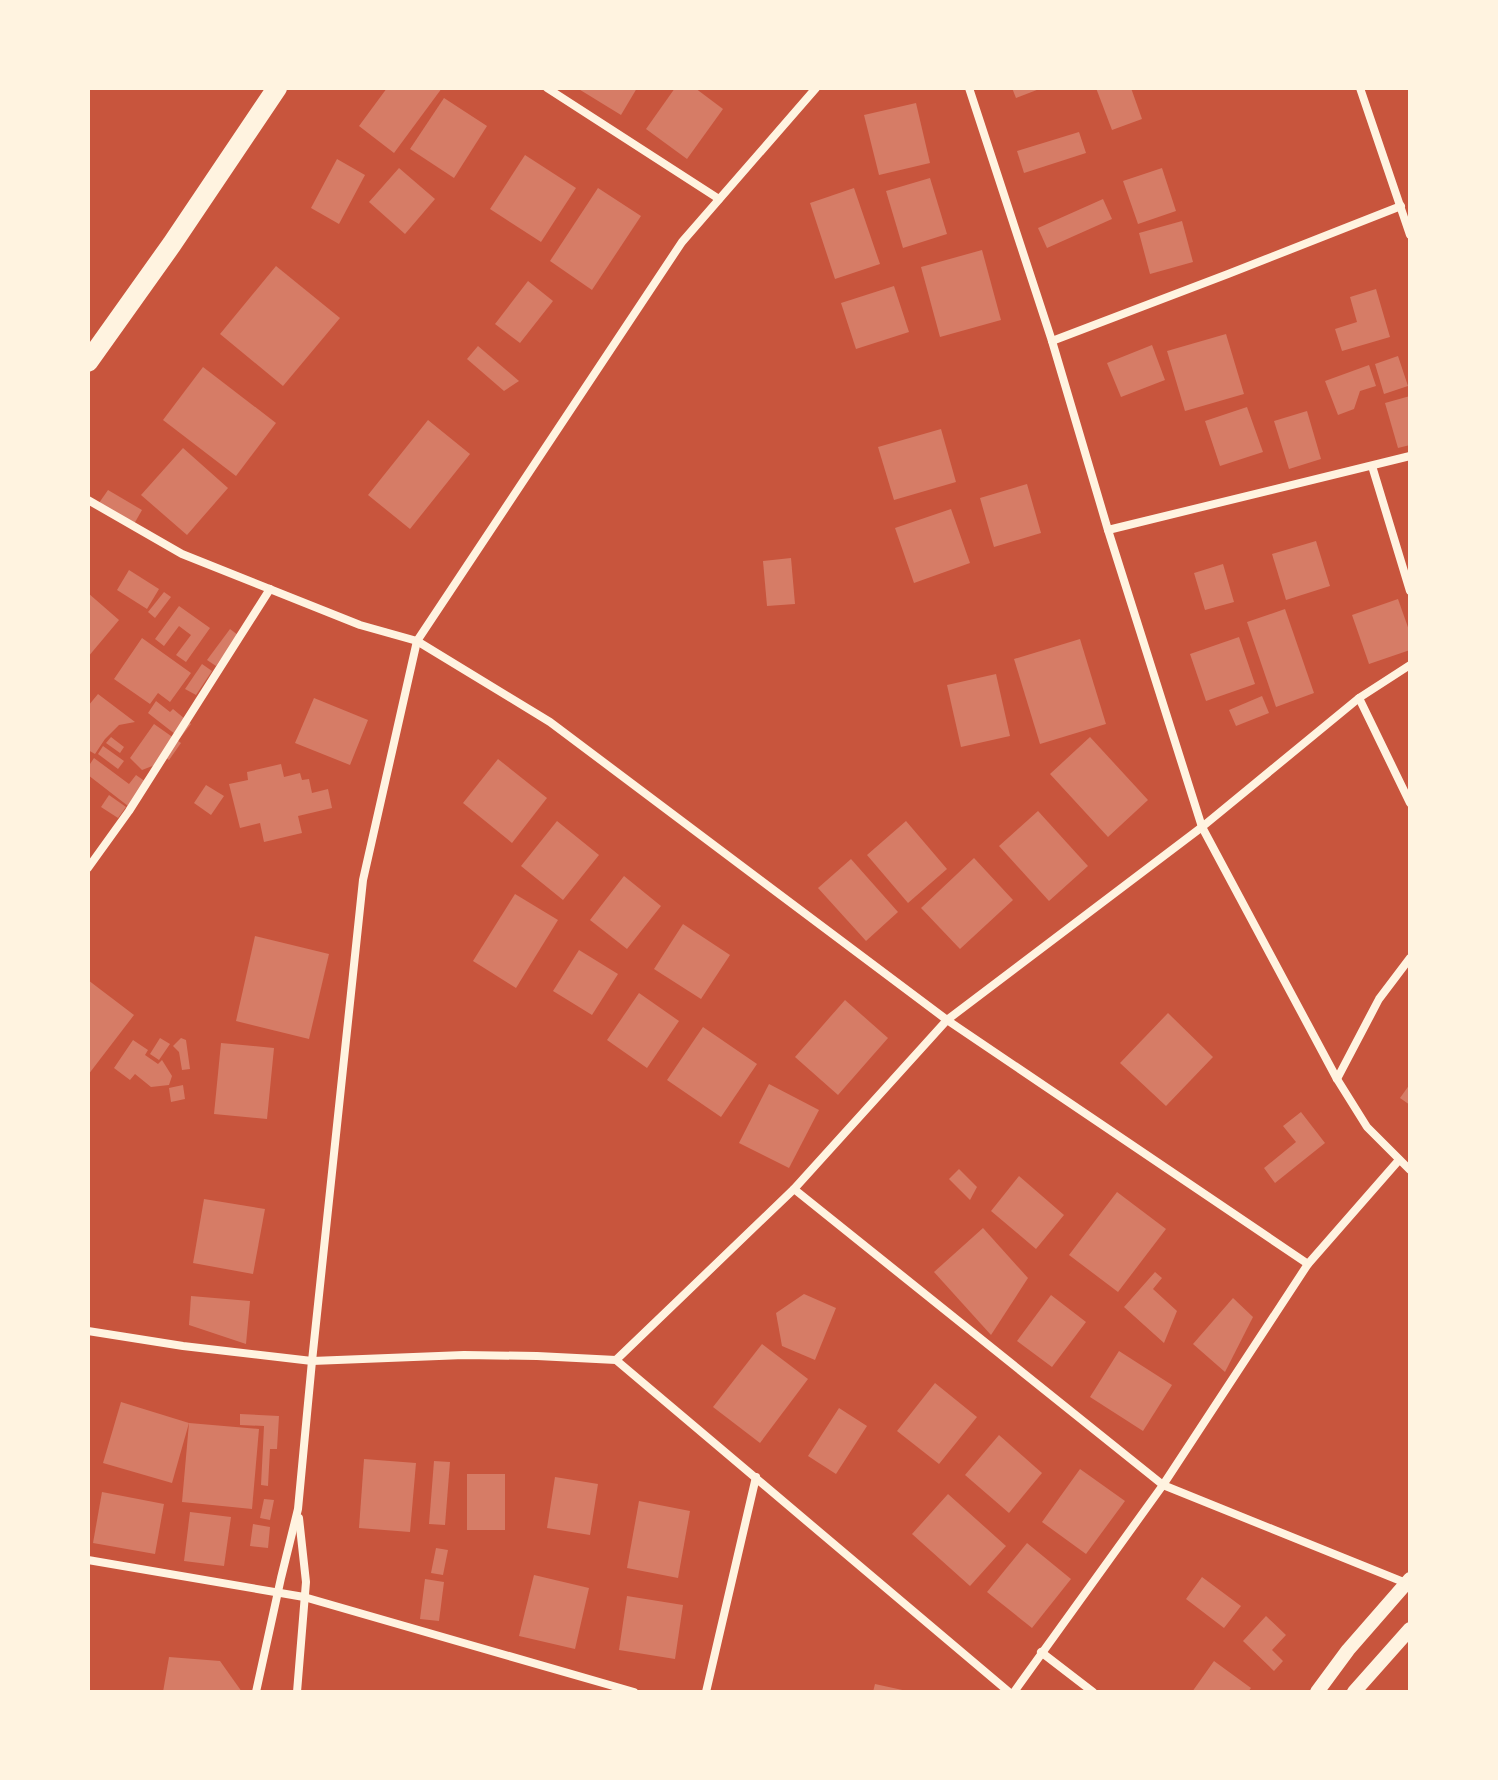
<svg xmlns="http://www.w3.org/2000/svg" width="1498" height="1780" viewBox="0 0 1498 1780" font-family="Raleway,sans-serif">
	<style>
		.building { fill: #d67c66 }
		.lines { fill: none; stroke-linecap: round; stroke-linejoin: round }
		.minor { stroke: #fff3e0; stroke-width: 8 }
		.tertiary { stroke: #fff3e0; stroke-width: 14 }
		.primary { stroke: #fff3e0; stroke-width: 20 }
	</style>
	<rect width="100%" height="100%" fill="#c8553d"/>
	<!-- building -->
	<g class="building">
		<path d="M387 88H442L394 153 359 126Z"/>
		<path d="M577 88H637L621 115Z"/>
		<path d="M675 88H695L723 109 687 159 646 129Z"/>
		<path d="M1012 88H1042L1016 98Z"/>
		<path d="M1096 88H1131L1142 119 1112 130Z"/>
		<path d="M444 98 487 126 454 178 410 149Z"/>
		<path d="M916 103 930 163 879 175 864 115Z"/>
		<path d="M1079 132 1086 153 1024 173 1017 151Z"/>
		<path d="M525 155 576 188 541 242 490 209Z"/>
		<path d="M337 159 365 175 339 224 311 208Z"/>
		<path d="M399 168 435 199 405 234 369 202Z"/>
		<path d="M1162 168 1176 211 1138 224 1123 181Z"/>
		<path d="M930 178 947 234 903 248 886 191Z"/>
		<path d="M598 188 641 216 592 290 550 261Z"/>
		<path d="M854 188 880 264 835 279 810 203Z"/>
		<path d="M1103 199 1112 219 1047 248 1038 228Z"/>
		<path d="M1182 221 1193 262 1150 274 1139 233Z"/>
		<path d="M982 250 1001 320 940 337 921 267Z"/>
		<path d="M276 266 340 318 283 386 220 334Z"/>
		<path d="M528 281 553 301 520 343 495 324Z"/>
		<path d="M894 286 909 332 856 349 841 303Z"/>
		<path d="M1376 289 1390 337 1342 351 1335 329 1357 322 1350 297Z"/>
		<path d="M1226 334 1244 394 1185 411 1167 351Z"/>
		<path d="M1152 345 1165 380 1121 397 1107 363Z"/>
		<path d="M478 346 519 381 504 391 467 359Z"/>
		<path d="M1398 356 1408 386 1384 394 1375 364Z"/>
		<path d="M1369 365 1376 386 1360 391 1354 409 1338 415 1325 381Z"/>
		<path d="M203 367 276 423 236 476 163 420Z"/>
		<path d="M1410 396V445L1398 448 1385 403Z"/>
		<path d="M1247 407 1263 452 1220 466 1205 421Z"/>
		<path d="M1307 411 1321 459 1289 469 1274 421Z"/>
		<path d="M428 420 470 454 410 529 368 495Z"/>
		<path d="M941 429 956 482 894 500 878 447Z"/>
		<path d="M183 448 228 488 187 535 141 495Z"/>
		<path d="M1027 484 1041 533 994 547 980 498Z"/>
		<path d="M108 490 142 510 134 524 99 503Z"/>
		<path d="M951 509 970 563 914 583 895 528Z"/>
		<path d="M1316 541 1330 586 1286 600 1272 554Z"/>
		<path d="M791 558 795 604 767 606 763 561Z"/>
		<path d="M1223 564 1234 602 1205 610 1194 573Z"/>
		<path d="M129 570 159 589 147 609 117 590Z"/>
		<path d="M164 592 171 597 155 618 148 612Z"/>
		<path d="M88 593 119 620 88 657Z"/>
		<path d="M1398 599 1410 633V650L1369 664 1352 615Z"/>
		<path d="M179 606 210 628 186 662 176 655 191 635 179 626 164 646 155 639Z"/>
		<path d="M1285 609 1314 693 1276 707 1247 622Z"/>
		<path d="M230 629 238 635 216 666 207 660Z"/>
		<path d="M1239 637 1255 684 1206 701 1190 654Z"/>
		<path d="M142 638 191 673 170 702 158 693 150 704 114 679Z"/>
		<path d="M1080 639 1106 724 1040 744 1014 659Z"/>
		<path d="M202 664 212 671 196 695 185 689Z"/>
		<path d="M996 674 1010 736 961 747 947 685Z"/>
		<path d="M98 694 135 722 119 725 105 739 95 754 88 750V706Z"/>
		<path d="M1262 696 1269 713 1236 726 1229 710Z"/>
		<path d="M314 698 368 720 350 765 295 743Z"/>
		<path d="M156 701 170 712 173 709 191 724 180 738 148 713Z"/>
		<path d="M154 724 181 743 169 760 162 755 155 765 142 770 130 758Z"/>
		<path d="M111 737 124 747 120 753 106 743Z"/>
		<path d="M1090 737 1148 800 1108 837 1050 774Z"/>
		<path d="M103 746 124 761 118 769 98 754Z"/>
		<path d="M94 758 129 784 136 775 146 782 128 806 88 775V767Z"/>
		<path d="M498 759 547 798 512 843 463 803Z"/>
		<path d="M281 764 284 777 300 773 302 780 309 779 312 793 328 789 332 808 298 816 302 833 264 842 260 823 240 828 229 784 248 780 247 772Z"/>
		<path d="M206 785 224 796 211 815 194 803Z"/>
		<path d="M109 795 126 807 118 818 101 807Z"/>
		<path d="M1038 811 1088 866 1049 901 999 846Z"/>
		<path d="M557 821 599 855 563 900 521 866Z"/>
		<path d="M906 821 947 869 908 903 867 855Z"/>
		<path d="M974 858 1013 900 960 949 921 908Z"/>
		<path d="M851 859 898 912 866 941 818 888Z"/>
		<path d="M624 876 661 906 627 949 590 920Z"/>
		<path d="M515 894 558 920 516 988 473 961Z"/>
		<path d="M683 924 730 955 701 999 654 969Z"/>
		<path d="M255 936 329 954 309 1039 236 1021Z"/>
		<path d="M579 950 618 974 592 1015 553 991Z"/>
		<path d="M88 980 134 1015 88 1075Z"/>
		<path d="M639 993 679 1021 647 1068 607 1040Z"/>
		<path d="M845 1000 888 1038 838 1095 795 1057Z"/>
		<path d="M1168 1013 1213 1057 1166 1106 1120 1063Z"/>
		<path d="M703 1027 757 1064 721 1117 667 1080Z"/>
		<path d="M160 1038 170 1044 159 1060 150 1054Z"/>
		<path d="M181 1038 186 1040 190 1069 182 1070 179 1052 173 1046Z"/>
		<path d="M133 1040 148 1050 145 1055 158 1064 162 1060 172 1076 169 1085 151 1087 135 1074 130 1080 114 1068Z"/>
		<path d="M221 1043 274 1048 267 1119 214 1114Z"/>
		<path d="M769 1084 819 1110 789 1168 739 1143Z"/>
		<path d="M1410 1084V1105L1400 1098Z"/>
		<path d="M183 1085 185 1099 171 1102 169 1088Z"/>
		<path d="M1301 1112 1325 1143 1275 1183 1264 1168 1296 1142 1283 1126Z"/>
		<path d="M959 1169 977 1187 970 1200 949 1179Z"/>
		<path d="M1019 1176 1064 1215 1036 1249 991 1211Z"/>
		<path d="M1117 1192 1166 1229 1118 1292 1069 1255Z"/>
		<path d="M204 1199 265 1209 253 1274 193 1263Z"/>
		<path d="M983 1228 1028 1278 991 1335 934 1272Z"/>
		<path d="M1155 1272 1162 1278 1153 1289 1177 1311 1164 1343 1124 1307Z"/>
		<path d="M804 1294 836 1308 815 1360 782 1346 776 1313Z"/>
		<path d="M1051 1295 1086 1322 1052 1367 1017 1341Z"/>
		<path d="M191 1296 250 1301 246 1344 189 1325Z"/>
		<path d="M1233 1298 1253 1317 1225 1372 1193 1344Z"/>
		<path d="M762 1344 808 1379 760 1443 713 1407Z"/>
		<path d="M1119 1351 1172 1385 1143 1431 1090 1397Z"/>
		<path d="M935 1383 977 1417 939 1464 897 1431Z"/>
		<path d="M121 1402 189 1423 172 1483 103 1463Z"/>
		<path d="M839 1408 867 1426 836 1474 808 1456Z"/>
		<path d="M240 1414 279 1416 277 1449H270L268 1486 261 1485 264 1426 240 1425Z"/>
		<path d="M189 1423 259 1429 252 1509 182 1502Z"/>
		<path d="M999 1435 1042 1473 1009 1513 965 1475Z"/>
		<path d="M364 1459 416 1463 410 1532 359 1528Z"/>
		<path d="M434 1461 450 1462 445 1525 429 1524Z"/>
		<path d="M1080 1469 1125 1501 1086 1554 1042 1522Z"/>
		<rect x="467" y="1474" width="38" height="56"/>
		<path d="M555 1477 598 1484 590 1535 547 1528Z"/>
		<path d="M102 1492 164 1504 155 1554 93 1543Z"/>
		<path d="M948 1494 1006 1546 970 1586 912 1534Z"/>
		<path d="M264 1499 274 1500 270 1520 260 1518Z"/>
		<path d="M639 1501 690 1511 678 1578 627 1568Z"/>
		<path d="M190 1512 231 1517 224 1566 184 1561Z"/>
		<path d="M253 1524 270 1527 268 1548 250 1546Z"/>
		<path d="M1027 1543 1071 1579 1032 1628 987 1592Z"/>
		<path d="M436 1548 448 1550 443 1575 431 1573Z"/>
		<path d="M534 1575 589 1588 575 1649 519 1636Z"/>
		<path d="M1202 1577 1241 1606 1224 1628 1186 1599Z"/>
		<path d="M425 1579 444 1582 439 1621 420 1619Z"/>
		<path d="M627 1596 683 1605 675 1659 619 1650Z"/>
		<path d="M1266 1616 1286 1635 1272 1650 1283 1661 1274 1671 1243 1641Z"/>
		<path d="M169 1657 220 1661 242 1692H163Z"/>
		<path d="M1214 1661 1251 1688 1248 1692H1192Z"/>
		<path d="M875 1684 907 1691V1692H873Z"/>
	</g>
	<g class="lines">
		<!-- minor -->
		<g class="minor">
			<path d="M547 88 719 199"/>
			<path d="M969 88 1052 341 1108 530 1202 827 1337 1079 1367 1127 1410 1170"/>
			<path d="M1360 88 1410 235"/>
			<path d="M1052 341 1228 274 1401 206"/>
			<path d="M1372 466 1410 591"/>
			<path d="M88 500 182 554 360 625 417 641 550 722 947 1020 1308 1264"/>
			<path d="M1108 530 1410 456"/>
			<path d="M1359 698 1410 803"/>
			<path d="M88 868 129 811 270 589"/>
			<path d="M1337 1079 1379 999 1410 958"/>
			<path d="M794 1189 1163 1485 1406 1583"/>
			<path d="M88 1331 183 1346 312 1361 464 1355 537 1356 616 1360 1009 1692"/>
			<path d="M616 1360 794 1189 947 1020 1202 827 1359 698 1410 665"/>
			<path d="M88 1560 304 1597 634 1692"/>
			<path d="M1041 1652 1093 1692"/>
			<path d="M256 1692 281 1578 298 1509 312 1361 363 880 417 641 682 242 816 88"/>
			<path d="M297 1692 306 1582 299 1518"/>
			<path d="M706 1692 756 1477"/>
			<path d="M1014 1692 1163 1485 1308 1264 1399 1160"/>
		</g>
		<!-- tertiary -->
		<g class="tertiary">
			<path d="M1317 1692 1348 1650 1410 1579"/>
			<path d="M1354 1692 1410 1629"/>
		</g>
		<!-- primary -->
		<path class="primary" d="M88 362 172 244 277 88"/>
	</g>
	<!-- border -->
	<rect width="1498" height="1780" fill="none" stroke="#fff3e0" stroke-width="180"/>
</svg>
